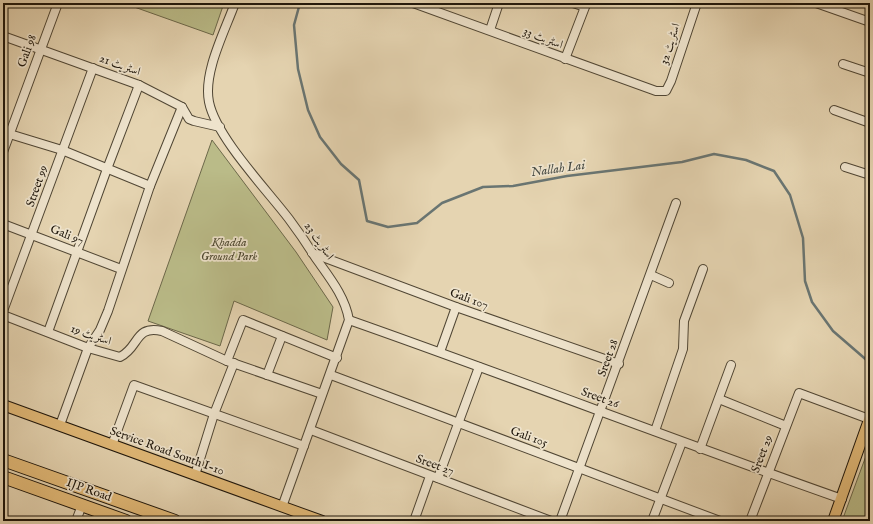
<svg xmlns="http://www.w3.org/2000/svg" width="873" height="524" viewBox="0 0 873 524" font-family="'IM FELL English',Amiri,serif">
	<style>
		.green { fill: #babb88; stroke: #6c684a }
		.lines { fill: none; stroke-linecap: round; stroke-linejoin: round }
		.stream { stroke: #697572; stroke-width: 2.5 }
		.minor-casing { stroke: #504634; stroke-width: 10 }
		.major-casing { stroke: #1e160b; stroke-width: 12 }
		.highway-casing { stroke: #1e160b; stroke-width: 14 }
		.minor { stroke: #eee3cc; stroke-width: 8 }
		.major { stroke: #e2ba78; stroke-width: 10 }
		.highway { stroke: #e2ba78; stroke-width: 12 }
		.labels { text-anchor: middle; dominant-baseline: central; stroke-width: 3.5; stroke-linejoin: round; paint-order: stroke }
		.street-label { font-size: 12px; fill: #1e160b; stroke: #eee3cc }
		.park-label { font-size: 12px; font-style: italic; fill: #4d4830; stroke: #eee3cc }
		.water-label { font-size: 13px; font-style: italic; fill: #4a4e47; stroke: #eee3cc }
	</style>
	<rect width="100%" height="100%" fill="#e5d4b1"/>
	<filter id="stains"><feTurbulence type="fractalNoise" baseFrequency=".005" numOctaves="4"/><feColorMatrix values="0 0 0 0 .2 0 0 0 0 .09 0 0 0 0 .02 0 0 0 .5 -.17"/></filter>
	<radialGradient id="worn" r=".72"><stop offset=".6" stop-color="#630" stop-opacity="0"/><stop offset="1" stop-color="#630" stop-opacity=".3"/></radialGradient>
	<!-- green -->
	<g class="green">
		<path d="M123 3H224L213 35Z"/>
		<path d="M212 140 296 252 333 307 327 340 234 301 220 346 148 321Z"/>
		<path d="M870 445V521H842Z"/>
	</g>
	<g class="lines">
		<!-- stream -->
		<path class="stream" d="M300 3 294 25 298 69 308 110 320 137 341 164 359 180 367 221 388 227 417 223 442 203 483 187 513 186 567 176 682 162 714 154 746 160 774 171 790 195 803 238 805 281 812 302 833 331 870 363"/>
		<defs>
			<g id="minor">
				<path d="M235 3C225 31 203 72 209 102 216 137 267 190 289 219 298 231 307 244 315 257 329 277 345 296 349 320L282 507"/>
				<path d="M413 3 656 91H666L671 81 697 3"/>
				<path d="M816 3 870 22"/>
				<path d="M490 30 499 3"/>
				<path d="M3 36 139 85 182 107 189 119 194 121 220 127"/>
				<path d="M565 59 585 7 573 3"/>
				<path d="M843 64 870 73"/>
				<path d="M834 110 870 123"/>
				<path d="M3 132 62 150 150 186"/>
				<path d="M3 152 58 3"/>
				<path d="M845 167 870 175"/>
				<path d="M3 224 121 269"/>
				<path d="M312 253 456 307 619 364"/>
				<path d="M651 275 669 283"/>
				<path d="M3 311 93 68"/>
				<path d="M3 315 88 348 120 357C140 347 134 325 162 331L227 361 322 394"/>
				<path d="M349 320C514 378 677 441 842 499"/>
				<path d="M48 332 107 169 139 85"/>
				<path d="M440 352 456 307"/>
				<path d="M227 361 243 320 337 358"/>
				<path d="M267 375 282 336"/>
				<path d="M331 375 720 521"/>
				<path d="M719 399 786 426"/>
				<path d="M60 425 88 348 100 330 108 311 150 186 182 107"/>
				<path d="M311 430 551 521"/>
				<path d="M655 431 683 349 684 321 703 269"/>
				<path d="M112 445 134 385 304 446"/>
				<path d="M700 449 731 365"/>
				<path d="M195 475 214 414 234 363"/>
				<path d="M438 478 479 367"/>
				<path d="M76 521 82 505"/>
				<path d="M414 521 430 476"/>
				<path d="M560 521 676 203"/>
				<path d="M652 521 682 442"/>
				<path d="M750 521 799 393 869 419"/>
			</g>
			<g id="major">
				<path d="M3 405 322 521"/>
				<path d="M833 521 870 417"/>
			</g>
			<g id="highway">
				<path d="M3 460 175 521"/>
				<path d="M3 477 126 521"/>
			</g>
		</defs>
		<!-- minor casing -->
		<use href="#minor" class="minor-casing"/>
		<!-- major casing -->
		<use href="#major" class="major-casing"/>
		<!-- highway casing -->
		<use href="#highway" class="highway-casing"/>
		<!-- minor -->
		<use href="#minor" class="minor"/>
		<!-- major -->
		<use href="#major" class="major"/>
		<!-- highway -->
		<use href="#highway" class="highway"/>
	</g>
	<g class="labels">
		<!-- street labels -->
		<g class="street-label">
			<text transform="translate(543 38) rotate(21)">اسٹریٹ 33</text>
			<text transform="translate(670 44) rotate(-72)">اسٹریٹ 32</text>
			<text transform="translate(27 51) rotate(-70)">Gali 98</text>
			<text transform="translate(120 65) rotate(20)">اسٹریٹ 21</text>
			<text transform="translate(37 186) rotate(-71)">Street 99</text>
			<text transform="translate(67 235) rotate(22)">Gali 97</text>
			<text transform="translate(319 241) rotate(55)">اسٹریٹ 23</text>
			<text transform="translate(469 299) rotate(20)">Gali 107</text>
			<text transform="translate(91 335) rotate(19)">اسٹریٹ 19</text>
			<text transform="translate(608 358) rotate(-70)">Sreet 28</text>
			<text transform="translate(600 398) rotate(20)">Sreet 26</text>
			<text transform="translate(529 437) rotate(20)">Gali 105</text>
			<text transform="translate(167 451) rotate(20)">Service Road South I-10</text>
			<text transform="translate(762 454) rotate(-69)">Sreet 29</text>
			<text transform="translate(435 465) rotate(20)">Sreet 27</text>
			<text transform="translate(89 490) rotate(20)">IJP Road</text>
		</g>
		<!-- park labels -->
		<g class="park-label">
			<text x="229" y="242">Khadda<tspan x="229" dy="14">Ground Park</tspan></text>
		</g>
		<!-- water labels -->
		<g class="water-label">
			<text transform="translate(558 169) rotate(-8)">Nallah Lai</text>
		</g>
	</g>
	<!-- margin -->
	<rect width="873" height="524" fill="none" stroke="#e5d4b1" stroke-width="16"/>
	<rect x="4" y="4" width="865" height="516" fill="none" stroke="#1e160b" stroke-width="2"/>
	<rect x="8" y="8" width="857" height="508" fill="none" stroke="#1e160b"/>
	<rect width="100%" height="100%" filter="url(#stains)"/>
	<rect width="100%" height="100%" fill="url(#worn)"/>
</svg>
